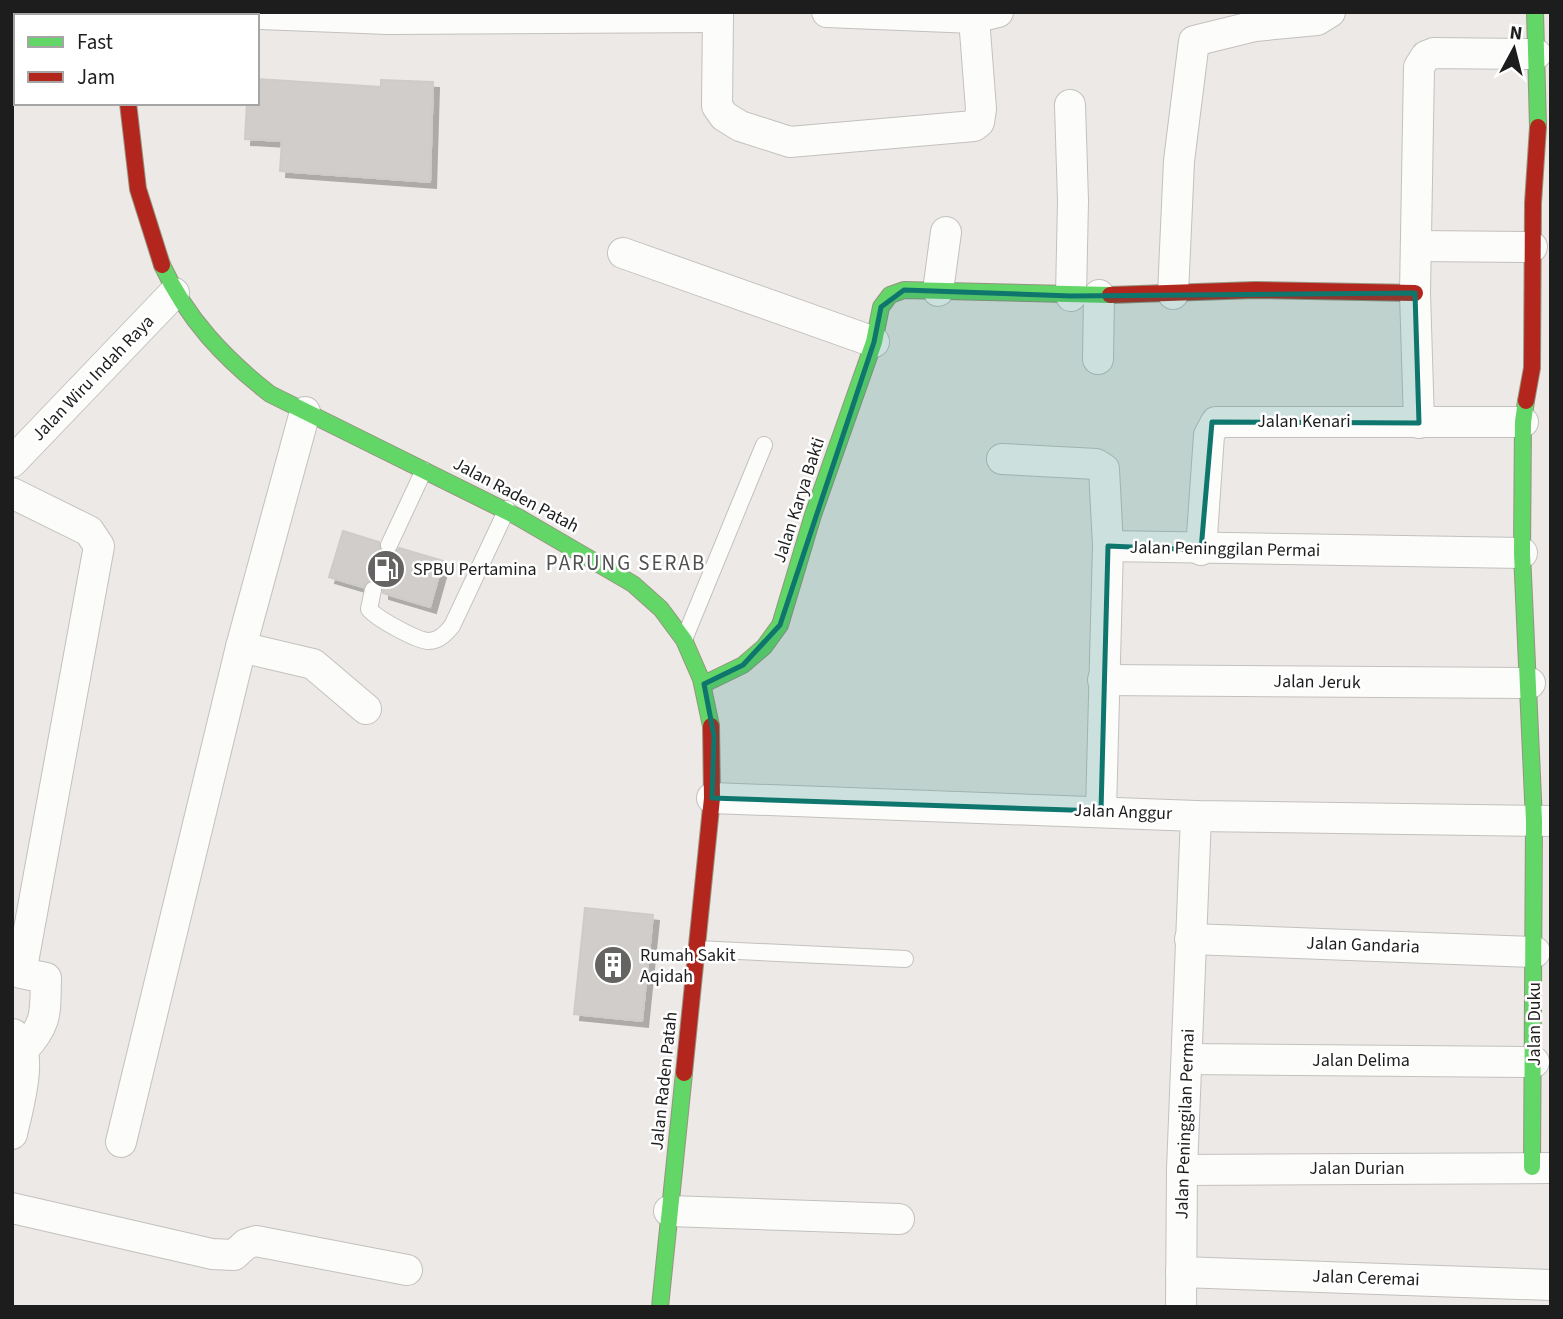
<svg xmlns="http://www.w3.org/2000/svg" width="1563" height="1319" viewBox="0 0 1563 1319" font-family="'Source Sans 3',sans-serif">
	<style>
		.building { fill: #d0cdcb; stroke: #cfcbc8; stroke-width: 2; filter: url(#shadow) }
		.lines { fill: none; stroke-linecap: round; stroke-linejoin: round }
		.lane-casing { stroke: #c3c1c0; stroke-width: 18 }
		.street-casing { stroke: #c3c1c0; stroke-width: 32 }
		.fast-casing { stroke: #95947f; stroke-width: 18 }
		.jam-casing { stroke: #95947f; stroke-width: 18 }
		.lane { stroke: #fcfcfb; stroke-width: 16 }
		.street { stroke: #fcfcfb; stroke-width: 30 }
		.fast { stroke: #63d668; stroke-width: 16 }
		.jam { stroke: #b3261e; stroke-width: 16 }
		.marked { fill: #0f766e; fill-opacity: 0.2; stroke: #0f766e; stroke-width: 5; stroke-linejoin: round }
		.labels { text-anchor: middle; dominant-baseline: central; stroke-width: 5; stroke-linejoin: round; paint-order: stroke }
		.street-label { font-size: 18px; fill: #1d1d1d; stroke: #fff }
		.poi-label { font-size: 18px; fill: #1d1d1d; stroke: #fff; text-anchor: start }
		.quarter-label { font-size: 21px; letter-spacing: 2px; fill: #505050; stroke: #fff }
	</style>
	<defs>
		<filter id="shadow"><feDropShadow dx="6" dy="6" stdDeviation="0" flood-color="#0004"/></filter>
	</defs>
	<rect width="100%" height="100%" fill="#ece9e6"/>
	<!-- building -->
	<g class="building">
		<path d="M257 79 381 87V80L433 82 430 182 280 171 282 141 245 139 247 103H257Z"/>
		<path d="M343 531 379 542 380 550 385 555 394 554 399 548 443 561 430 607 383 593V586L376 580H369L363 587 329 577Z"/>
		<path d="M585 908 653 915 642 1021 574 1014Z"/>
	</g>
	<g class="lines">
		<defs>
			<g id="lane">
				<path d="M389 545 424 470"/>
				<path d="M373 590 369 609C376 618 417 641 429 641 439 641 446 633 452 626L507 509"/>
				<path d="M685 637 764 445"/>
				<path d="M697 949 905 959"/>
			</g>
			<g id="street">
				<path d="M211 12 388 19 718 17"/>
				<path d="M827 12 974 18 998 12"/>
				<path d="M718 17 717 106 724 116 740 126 790 142 974 126 979 122 981 109 974 18"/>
				<path d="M1070 105 1073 201 1071 296"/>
				<path d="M1418 246 1532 247"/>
				<path d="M623 253 874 342"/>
				<path d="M938 291 946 232"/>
				<path d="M1173 294 1179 161 1194 41 1255 26 1317 20 1330 12"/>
				<path d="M1098 359 1099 295"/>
				<path d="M1419 423 1415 293 1419 67 1426 56 1434 53 1536 54"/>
				<path d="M1002 459 1096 464 1104 469 1108 546 1101 811"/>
				<path d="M12 462 174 293"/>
				<path d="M12 493 89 531 99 546 21 973 46 978C45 1013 48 1023 23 1050"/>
				<path d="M1108 546 1522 553"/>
				<path d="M1201 550 1209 435 1216 422H1523"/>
				<path d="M241 647 313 664 366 709"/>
				<path d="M1103 680 1530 683"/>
				<path d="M712 798 1196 816 1551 821"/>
				<path d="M1190 939 1535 952"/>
				<path d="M1188 1059 1534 1062"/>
				<path d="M12 1134C17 1110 36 1050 13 1034"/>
				<path d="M121 1142 241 647 305 412"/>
				<path d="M1182 1170 1551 1168"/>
				<path d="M12 1208 212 1254 234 1255 246 1244 256 1241 407 1270"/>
				<path d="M669 1211 899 1219"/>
				<path d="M1181 1272 1551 1285"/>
				<path d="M1181 1307 1182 1170 1196 816"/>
			</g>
			<g id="fast">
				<path d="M131 12V16"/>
				<path d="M1535 12 1538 127"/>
				<path d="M162 265C187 319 224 358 270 394L518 517 633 584 661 609 684 640 701 679 711 726"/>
				<path d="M1526 401 1523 422 1522 553 1534 821 1532 1167"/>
				<path d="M704 684 743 665 764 647 780 625 813 515 874 342 881 307 890 295 904 290 1110 295"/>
				<path d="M660 1307 684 1073"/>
			</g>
			<g id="jam">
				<path d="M128 103 138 189 162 265"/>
				<path d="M1110 295 1255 290 1415 293"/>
				<path d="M1526 401 1532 368 1533 203 1538 127"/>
				<path d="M684 1073 712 798 711 726"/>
			</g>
		</defs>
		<!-- lane casing -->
		<use href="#lane" class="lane-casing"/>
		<!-- street casing -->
		<use href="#street" class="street-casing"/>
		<!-- fast casing -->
		<use href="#fast" class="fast-casing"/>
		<!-- jam casing -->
		<use href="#jam" class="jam-casing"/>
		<!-- lane -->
		<use href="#lane" class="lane"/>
		<!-- street -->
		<use href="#street" class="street"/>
		<!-- fast -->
		<use href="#fast" class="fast"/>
		<!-- jam -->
		<use href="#jam" class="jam"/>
	</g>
	<!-- marked area -->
	<path class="marked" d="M904 290 1071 296 1415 293 1419 423 1212 422 1201 550 1108 546 1101 811 712 798 714 736 704 684 743 665 780 625 874 342 881 307Z"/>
	<!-- icons -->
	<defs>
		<symbol id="fuel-disc" viewBox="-11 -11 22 22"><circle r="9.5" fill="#656463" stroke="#fff"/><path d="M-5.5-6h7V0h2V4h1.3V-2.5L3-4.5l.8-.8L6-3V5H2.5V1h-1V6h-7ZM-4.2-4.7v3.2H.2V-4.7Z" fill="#fff"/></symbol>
		<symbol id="building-disc" viewBox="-11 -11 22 22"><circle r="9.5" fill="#656463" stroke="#fff"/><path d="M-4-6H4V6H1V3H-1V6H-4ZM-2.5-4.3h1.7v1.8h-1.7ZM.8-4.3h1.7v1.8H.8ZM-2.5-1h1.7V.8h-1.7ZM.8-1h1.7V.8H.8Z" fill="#fff"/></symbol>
	</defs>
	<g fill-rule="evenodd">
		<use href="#fuel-disc" x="364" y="547" width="44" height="44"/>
		<use href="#building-disc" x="591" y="943" width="44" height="44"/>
	</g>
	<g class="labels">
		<!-- street labels -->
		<g class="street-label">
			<text transform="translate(93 378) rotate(-46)">Jalan Wiru Indah Raya</text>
			<text x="1304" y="421">Jalan Kenari</text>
			<text transform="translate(516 495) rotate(28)">Jalan Raden Patah</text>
			<text transform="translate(799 500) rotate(-72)">Jalan Karya Bakti</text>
			<text transform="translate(1225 549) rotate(1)">Jalan Peninggilan Permai</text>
			<text transform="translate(1317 682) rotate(1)">Jalan Jeruk</text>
			<text transform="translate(1123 812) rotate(2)">Jalan Anggur</text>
			<text transform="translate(1363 945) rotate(2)">Jalan Gandaria</text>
			<text transform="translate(1534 1024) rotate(-90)">Jalan Duku</text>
			<text x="1361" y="1060">Jalan Delima</text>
			<text transform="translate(664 1081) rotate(-84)">Jalan Raden Patah</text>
			<text transform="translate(1185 1124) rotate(-88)">Jalan Peninggilan Permai</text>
			<text x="1357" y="1168">Jalan Durian</text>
			<text transform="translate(1366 1278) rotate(2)">Jalan Ceremai</text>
		</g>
		<!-- poi labels -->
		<g class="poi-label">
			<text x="413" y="569">SPBU Pertamina</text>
			<text x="640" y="955">Rumah Sakit<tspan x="640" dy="21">Aqidah</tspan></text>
		</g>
		<!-- quarter labels -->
		<g class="quarter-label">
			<text x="626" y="563">PARUNG SERAB</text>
		</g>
	</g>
	<!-- border -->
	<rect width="1563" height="1319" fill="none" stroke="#1d1d1d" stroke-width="28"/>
	<!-- legend -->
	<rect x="14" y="14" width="245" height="91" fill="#ffffff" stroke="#a5a5a5" stroke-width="2"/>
	<rect x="28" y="37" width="35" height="10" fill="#63d668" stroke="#a5a5a5" stroke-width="2"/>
	<text x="77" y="49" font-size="21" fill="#1d1d1d">Fast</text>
	<rect x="28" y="72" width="35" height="10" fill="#b3261e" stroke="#a5a5a5" stroke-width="2"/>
	<text x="77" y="84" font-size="21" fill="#1d1d1d">Jam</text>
	<!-- north arrow -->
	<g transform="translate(1514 49) rotate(7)" stroke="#ffffff" stroke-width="5" paint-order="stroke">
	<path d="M0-5L12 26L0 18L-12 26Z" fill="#1d1d1d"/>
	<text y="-10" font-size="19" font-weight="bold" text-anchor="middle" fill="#1d1d1d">N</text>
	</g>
</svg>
